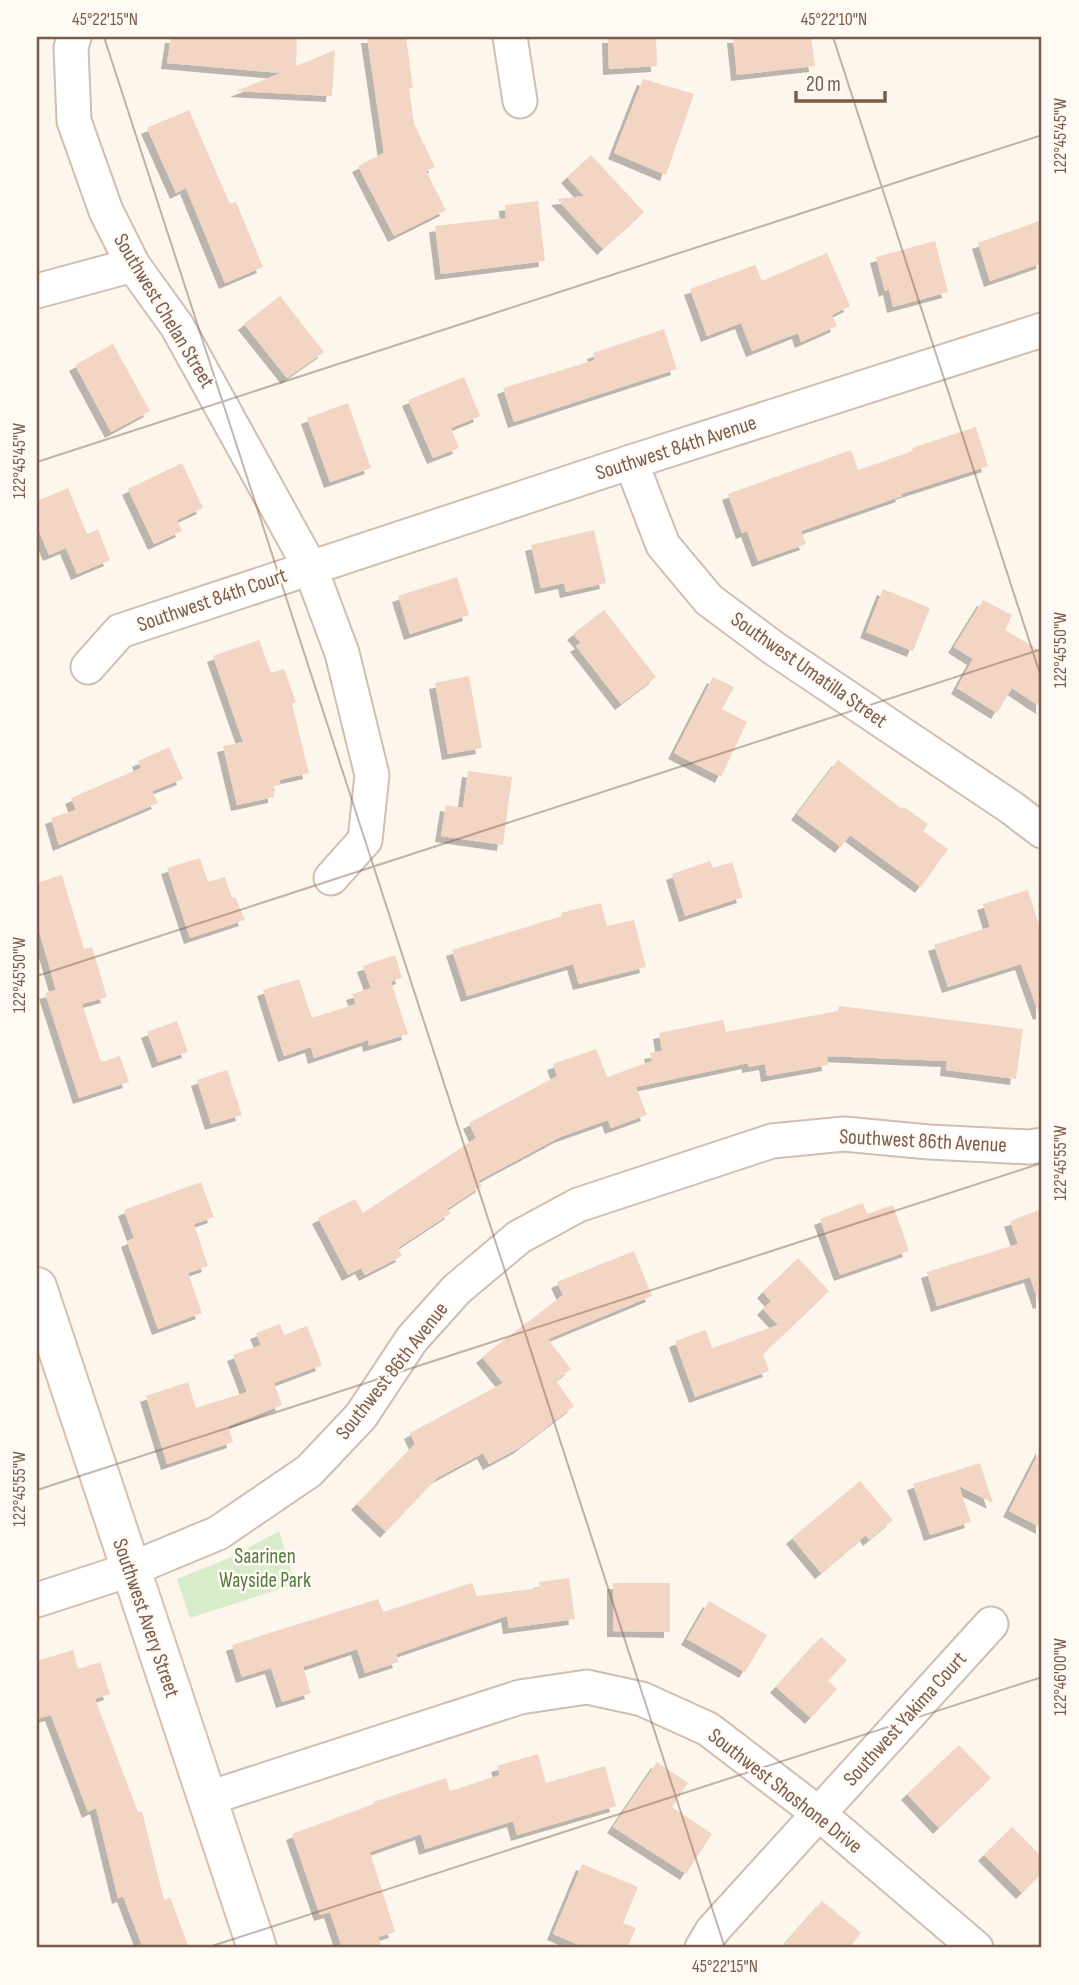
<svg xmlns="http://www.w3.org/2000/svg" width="1079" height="1985" viewBox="0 0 1079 1985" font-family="'Sofia Sans Condensed',sans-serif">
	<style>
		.green { fill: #d8ecc9 }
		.building { fill: #f3d5c3; filter: url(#shadow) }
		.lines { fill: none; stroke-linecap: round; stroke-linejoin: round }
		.street-casing { stroke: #d1beb0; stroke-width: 37 }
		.secondary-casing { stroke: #d6c0b0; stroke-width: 42 }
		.street { stroke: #fff; stroke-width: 33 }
		.secondary { stroke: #fff; stroke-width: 38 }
		.ticks { fill: none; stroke: #7a5c4d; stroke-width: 2; stroke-opacity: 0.45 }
		.labels { text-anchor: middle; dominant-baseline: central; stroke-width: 5; stroke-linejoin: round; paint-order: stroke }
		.street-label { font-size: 21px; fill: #7a5c4d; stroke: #fffaf3 }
		.park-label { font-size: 21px; fill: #537a41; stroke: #fffaf3 }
		.neatline { fill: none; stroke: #7a5c4d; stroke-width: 2.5 }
		.ticks-label { font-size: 18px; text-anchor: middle; fill: #7a5c4d }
	</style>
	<defs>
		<filter id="shadow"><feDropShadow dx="-6" dy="6" stdDeviation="0" flood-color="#0004"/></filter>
	</defs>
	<rect width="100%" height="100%" fill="#fdf6ec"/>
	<!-- green -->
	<path class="green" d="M279 1531 295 1584 190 1618 177 1579 229 1558Z"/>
	<!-- building -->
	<g class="building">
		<path d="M171 37H297L296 66 335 50 332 96 236 91 281 73 167 63Z"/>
		<path d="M367 37H406L413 88H409L414 124 435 167 426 171 446 210 394 236 358 166 384 153Z"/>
		<path d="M608 37H656L657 66 609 69Z"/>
		<path d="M733 37H811L815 66 737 75Z"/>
		<path d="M643 79 694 94 666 175 614 153Z"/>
		<path d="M189 110 230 204 236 202 263 267 225 283 186 188 176 193 147 128Z"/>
		<path d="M591 155 644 212 603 249 557 199 584 196 567 177Z"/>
		<path d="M538 201 545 261 441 274 435 226 506 218 505 205Z"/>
		<path d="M1042 220V263L990 281 978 243Z"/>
		<path d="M935 241 948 292 893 307 889 289 885 291 876 257Z"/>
		<path d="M827 253 850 306 832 315 837 326 801 342 798 333 752 351 741 323 707 336 690 289 755 265 762 281Z"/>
		<path d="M280 296 324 352 287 378 244 324Z"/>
		<path d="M664 329 677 369 514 422 503 388 595 360 593 353Z"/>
		<path d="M113 344 150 411 111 432 75 365Z"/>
		<path d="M464 377 480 416 451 428 459 448 433 458 408 400Z"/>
		<path d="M348 403 371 468 330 482 307 418Z"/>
		<path d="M976 427 988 466 901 494 902 496 801 531 806 544 758 561 747 531 742 533 728 494 851 450 858 470 913 451 912 448Z"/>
		<path d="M182 463 203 508 177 520 182 531 154 544 128 489Z"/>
		<path d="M68 488 87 534 98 529 110 560 77 574 66 548 49 555 37 526V501Z"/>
		<path d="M594 530 606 583 566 592 564 583 541 588 531 545Z"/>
		<path d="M457 577 469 615 410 634 398 596Z"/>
		<path d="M883 589 930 608 913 651 866 632Z"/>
		<path d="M983 600 1012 615 1005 630 1042 652V708L1012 688 997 713 957 688 973 659 954 647Z"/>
		<path d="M604 610 656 677 621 704 576 646 581 643 573 634Z"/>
		<path d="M259 640 271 673 284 669 296 702 292 704 309 773 279 780 281 785 274 786V797L237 805 223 746 243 742 213 656Z"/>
		<path d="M469 676 482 748 448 754 435 683Z"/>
		<path d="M713 677 734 687 722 709 747 722 721 777 674 753Z"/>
		<path d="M169 747 183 779 152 791 158 803 59 845 51 818 76 810 71 798 141 768 138 761Z"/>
		<path d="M838 760 902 809 904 807 928 824 923 831 948 849 921 887 850 835 841 847 797 814Z"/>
		<path d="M468 771 512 777 503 845 441 836 446 805 463 808Z"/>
		<path d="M200 858 208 882 225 877 232 898 235 897 245 920 190 938 167 868Z"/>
		<path d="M710 861 713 868 732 862 743 897 685 916 672 874Z"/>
		<path d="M62 875 84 949 92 947 107 997 82 1004 101 1062 120 1056 129 1082 79 1098 45 993 56 990 37 924V883Z"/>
		<path d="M1028 890 1042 935V1013L1039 1014 1021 964 948 987 934 945 990 927 983 904Z"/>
		<path d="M601 903 607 926 634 920 646 967 579 984 573 964 467 996 452 950 562 916 561 913Z"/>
		<path d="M395 955 402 978 371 988 363 966Z"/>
		<path d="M299 979 312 1018 356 1004 352 994 391 982 408 1034 369 1046 368 1040 314 1058 311 1047 284 1056 263 990Z"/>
		<path d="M839 1006 1023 1029 1016 1079 946 1070 947 1061 827 1056 828 1065 767 1076 765 1064 748 1067V1063L636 1087 647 1115 611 1128 608 1120 560 1137 478 1181 482 1186 447 1209 451 1213 398 1248 402 1256 365 1275 361 1268 348 1275 318 1218 355 1199 363 1213 476 1138 469 1123 557 1076 553 1064 596 1049 607 1077 652 1061 650 1053 662 1051 659 1033 723 1020 726 1032 838 1011Z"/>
		<path d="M177 1021 188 1052 158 1062 147 1032Z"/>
		<path d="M227 1070 242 1115 211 1124 197 1080Z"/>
		<path d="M201 1182 214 1217 194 1224 208 1266 188 1273 202 1313 158 1329 127 1241 134 1238 124 1210Z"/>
		<path d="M863 1203 867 1214 893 1205 909 1251 840 1275 820 1219Z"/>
		<path d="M1042 1209V1302L1039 1303 1030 1277 937 1306 927 1272 1018 1244 1010 1221Z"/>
		<path d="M634 1251 652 1296 548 1339 571 1369 556 1381 574 1406 519 1448 489 1464 483 1453 437 1478 386 1532 357 1504 415 1444 410 1433 503 1383 482 1357 563 1295 557 1282Z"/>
		<path d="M798 1258 829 1291 763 1354 769 1371 695 1397 675 1341 706 1330 712 1348 778 1325 763 1309 771 1301 763 1292Z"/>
		<path d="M280 1324 284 1335 307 1326 322 1365 274 1383 282 1405 228 1426 233 1442 167 1464 146 1396 188 1382 196 1408 247 1392 233 1355 261 1345 256 1333Z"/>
		<path d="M1042 1447V1528L1009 1511Z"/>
		<path d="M980 1463 993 1503 959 1486 971 1522 930 1535 913 1484Z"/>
		<path d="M860 1481 893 1520 869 1540 866 1535 821 1573 792 1538Z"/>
		<path d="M569 1578 575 1619 509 1628 507 1616 396 1654 399 1662 365 1673 357 1649 303 1667 311 1693 282 1702 271 1668 242 1677 232 1645 378 1599 383 1612 472 1583 477 1596 540 1588 539 1582Z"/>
		<path d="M613 1583H670V1632L613 1631Z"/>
		<path d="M709 1601 767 1635 745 1672 687 1639Z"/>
		<path d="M821 1637 847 1660 828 1681 837 1689 811 1718 776 1687Z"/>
		<path d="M73 1650 78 1669 100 1662 110 1694 95 1699 138 1812 142 1811 164 1900 170 1897 189 1948H143L123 1896 118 1898 96 1808 88 1812 51 1715 37 1719V1661Z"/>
		<path d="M959 1745 991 1778 939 1828 907 1794Z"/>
		<path d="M538 1754 546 1783 605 1766 616 1806 517 1835 513 1821 425 1849 421 1834 370 1852 395 1932 378 1937 382 1948H342L330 1912 320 1915 292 1834 374 1804 373 1802 446 1778 450 1791 500 1775 497 1766Z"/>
		<path d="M657 1762 688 1783 672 1807 712 1834 686 1874 613 1827Z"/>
		<path d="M1012 1827 1042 1857V1873L1022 1893 984 1855Z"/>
		<path d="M582 1864 638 1887 623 1923 636 1928 627 1948H586L553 1934Z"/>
		<path d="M822 1901 861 1933 849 1948H781Z"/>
	</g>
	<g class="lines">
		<defs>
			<g id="street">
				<path d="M74 37 71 48 74 121 106 211 133 265 177 326 310 567 342 653 372 775 365 840 331 878"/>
				<path d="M510 37 520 101"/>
				<path d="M37 291 133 265"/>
				<path d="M631 462 663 545 709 600 775 649 1012 808 1042 831"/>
				<path d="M88 667 120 631 631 462 1042 330"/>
				<path d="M37 1600 129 1570 218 1533 309 1471 361 1416 412 1339 457 1289 519 1237 578 1205 772 1141 844 1134 929 1142 1029 1147 1042 1145"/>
				<path d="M206 1799 520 1697 587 1687 642 1699 708 1729 818 1813 976 1948"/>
				<path d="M702 1948 712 1931 991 1624"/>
			</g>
			<path id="secondary" d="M37 1287 257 1948"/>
		</defs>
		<!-- street casing -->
		<use href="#street" class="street-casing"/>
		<!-- secondary casing -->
		<use href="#secondary" class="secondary-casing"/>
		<!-- street -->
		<use href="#street" class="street"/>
		<!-- secondary -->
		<use href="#secondary" class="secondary"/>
	</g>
	<!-- ticks -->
	<path class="ticks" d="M104 37 725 1948M833 37 1042 680M37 462 1042 135M37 976 1042 649M37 1490 1042 1163M206 1948 1042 1677"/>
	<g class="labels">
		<!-- street labels -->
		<g class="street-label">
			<text transform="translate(164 311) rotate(59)">Southwest Chelan Street</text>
			<text transform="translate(676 448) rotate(-18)">Southwest 84th Avenue</text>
			<text transform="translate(212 600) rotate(-19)">Southwest 84th Court</text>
			<text transform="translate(809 670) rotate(35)">Southwest Umatilla Street</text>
			<text transform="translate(923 1141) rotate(3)">Southwest 86th Avenue</text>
			<text transform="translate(392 1371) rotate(-52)">Southwest 86th Avenue</text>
			<text transform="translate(146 1618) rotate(71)">Southwest Avery Street</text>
			<text transform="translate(905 1719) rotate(-48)">Southwest Yakima Court</text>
			<text transform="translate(785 1791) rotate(38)">Southwest Shoshone Drive</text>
		</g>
		<!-- park labels -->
		<g class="park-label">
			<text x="265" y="1556">Saarinen<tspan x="265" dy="24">Wayside Park</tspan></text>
		</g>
	</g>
	<!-- border -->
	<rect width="1079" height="1985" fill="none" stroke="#fffaf3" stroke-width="77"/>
	<!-- scale -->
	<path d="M796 91v10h89v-10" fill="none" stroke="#7a5c4d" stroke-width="3.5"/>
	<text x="806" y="91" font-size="21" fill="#7a5c4d" stroke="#fffaf3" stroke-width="5" paint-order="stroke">20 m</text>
	<rect x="38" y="38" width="1002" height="1908" class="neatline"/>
	<g class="ticks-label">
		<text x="105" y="25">45°22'15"N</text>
		<text x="834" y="25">45°22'10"N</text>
		<text transform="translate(1060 136) rotate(-90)" y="6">122°45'45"W</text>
		<text transform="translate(19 461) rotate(-90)" y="6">122°45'45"W</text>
		<text transform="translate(1060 650) rotate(-90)" y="6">122°45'50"W</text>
		<text transform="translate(19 975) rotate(-90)" y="6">122°45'50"W</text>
		<text transform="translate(1060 1163) rotate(-90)" y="6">122°45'55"W</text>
		<text transform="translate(19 1489) rotate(-90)" y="6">122°45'55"W</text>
		<text transform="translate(1060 1677) rotate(-90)" y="6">122°46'00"W</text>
		<text x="725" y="1972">45°22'15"N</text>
	</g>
</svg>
